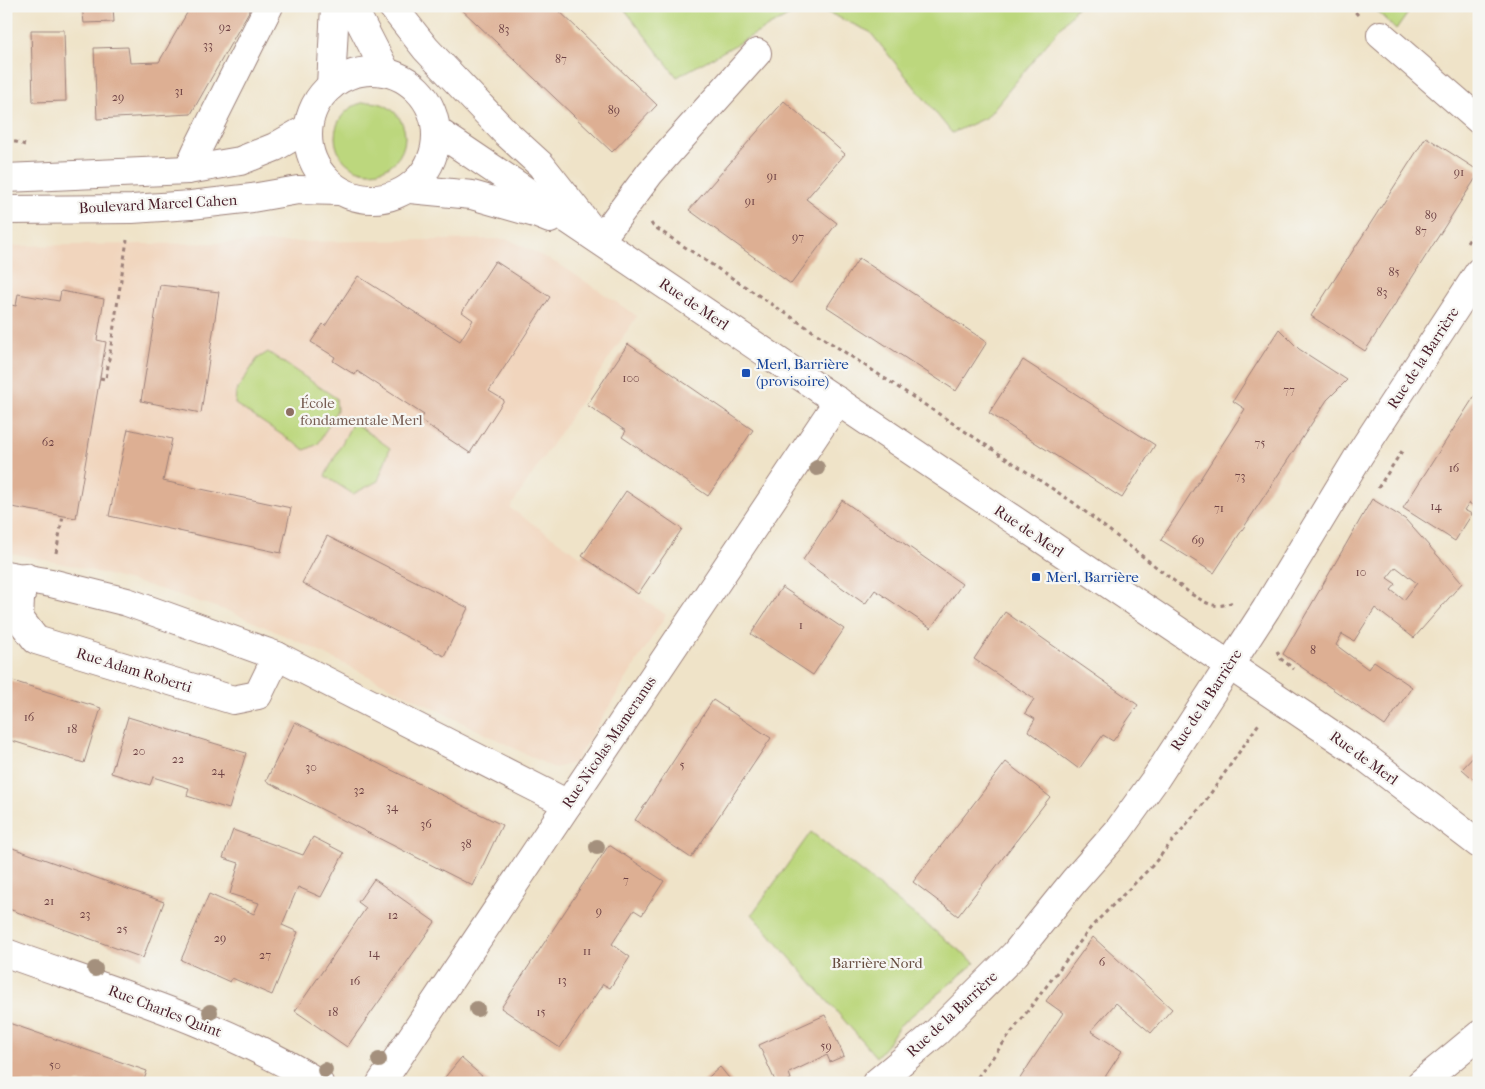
<svg xmlns="http://www.w3.org/2000/svg" width="1485" height="1089" viewBox="0 0 1485 1089" font-family="'IM FELL French Canon',serif">
	<style>
		.built { fill: #f1d5bd }
		.green { fill: #bcd77d; stroke: #837b54 }
		.building { fill: #ddaf93; fill-rule: evenodd }
		.lines { fill: none; stroke-linecap: round; stroke-linejoin: round }
		.minor-casing { stroke: #9c817a; stroke-width: 30 }
		.tertiary-casing { stroke: #9c817a; stroke-width: 30 }
		.secondary-casing { stroke: #9c817a; stroke-width: 30 }
		.path { stroke: #9c817a; stroke-width: 3; stroke-dasharray: 4 4; stroke-linecap: butt }
		.minor { stroke: #fff; stroke-width: 28 }
		.tertiary { stroke: #fff; stroke-width: 28 }
		.secondary { stroke: #fff; stroke-width: 28 }
		.tree { fill: #a4907d }
		.transit-dot { fill: #1a4fb4; stroke: #f6f6f2; stroke-width: 2 }
		.education-dot { fill: #8d6e63; stroke: #f6f6f2; stroke-width: 2 }
		.labels { text-anchor: middle; dominant-baseline: central; stroke-width: 4.5; stroke-linejoin: round; paint-order: stroke }
		.number-label { font-size: 12px; fill: #6f4345 }
		.street-label { font-size: 15px; fill: #4a1f2b; stroke: #f6f6f2 }
		.transit-label { font-size: 15px; fill: #164399; stroke: #f6f6f2; text-anchor: start }
		.education-label { font-size: 15px; fill: #785e54; stroke: #f6f6f2; text-anchor: start }
		.park-label { font-size: 15px; fill: #664d40; stroke: #f6f6f2 }
	</style>
	<rect width="100%" height="100%" fill="#f6f6f2"/>
	<filter id="ink" filterUnits="userSpaceOnUse"><feTurbulence type="fractalNoise" baseFrequency=".02" numOctaves="2"/><feDisplacementMap in="SourceGraphic" scale="10" xChannelSelector="R" yChannelSelector="G"/><feConvolveMatrix kernelMatrix="1 2 1 2 8 2 1 2 1" color-interpolation-filters="sRGB"/></filter>
	<filter id="wash" filterUnits="userSpaceOnUse"><feTurbulence type="fractalNoise" baseFrequency=".0096" numOctaves="4" result="noise"/><feDisplacementMap in="SourceGraphic" scale="20" xChannelSelector="R" yChannelSelector="G"/><feGaussianBlur stdDeviation="1.12" result="paint"/><feColorMatrix in="noise" values="0 0 0 0 0 0 0 0 0 0 0 0 0 0 0 0 0 1.4 0 .05"/><feComposite in="paint" operator="in"/></filter>
	<g filter="url(#wash)">
		<rect width="100%" height="100%" fill="#efe3c8"/>
		<!-- built -->
		<path class="built" d="M508 239 562 266 637 316 510 508 666 615 574 763 554 768 306 645 231 612 150 586 74 566 6 552V246Z"/>
		<!-- green -->
		<g class="green">
			<path d="M622 6H806L677 77Z"/>
			<path d="M814 6H1078L987 117 952 133 870 32Z"/>
			<path d="M1372 6H1413L1396 30Z"/>
			<circle cx="370" cy="137" r="35"/>
			<path d="M268 352 336 398 337 410 318 444 305 450 235 404 236 392 257 359Z"/>
			<path d="M353 422 390 448 378 481 353 494 325 476Z"/>
			<path d="M811 832 975 963 899 1026 886 1046 876 1057 752 914Z"/>
		</g>
		<g id="blocks">
			<!-- building -->
			<g class="building">
				<path d="M82 6H113L114 22 84 23Z"/>
				<path d="M191 6H252L191 114 97 119 94 48 128 47 130 63 159 62Z"/>
				<path d="M458 6H554L657 105 612 152Z"/>
				<path d="M31 30H64L66 101 33 102Z"/>
				<path d="M784 101 845 154 806 199 837 223 791 284 689 210Z"/>
				<path d="M1426 137 1479 171V173L1365 351 1311 316Z"/>
				<path d="M859 258 987 342 956 391 827 307Z"/>
				<path d="M495 261 550 297 489 391 504 400 470 453 420 420 424 415 357 371 355 375 333 361 335 357 311 342 323 324 325 326 358 276 460 341 473 320 462 312Z"/>
				<path d="M160 285 219 292 201 413 141 401Z"/>
				<path d="M61 291 104 299 97 340 106 342 76 518 6 506V304L16 306 18 294 59 301Z"/>
				<path d="M1279 329 1299 349 1347 380 1327 400 1214 573 1161 540 1245 409 1233 401Z"/>
				<path d="M628 344 753 430 708 496 622 437 626 431 587 405Z"/>
				<path d="M1023 360 1155 445 1122 498 989 413Z"/>
				<path d="M1479 389V509L1469 503 1464 510 1472 514 1455 541 1403 508Z"/>
				<path d="M128 429 172 439 163 481 291 508 281 553 109 516Z"/>
				<path d="M626 491 682 529 638 594 582 556Z"/>
				<path d="M1372 499 1405 519 1462 583 1414 638 1375 608 1354 641 1342 634 1336 645 1368 669 1374 661 1412 687 1385 726 1283 654ZM1396 567 1417 583 1404 600 1391 590 1396 584 1387 578Z"/>
				<path d="M842 500 962 584 931 628 875 590 865 604 803 560Z"/>
				<path d="M327 536 468 608 444 656 302 583Z"/>
				<path d="M782 587 844 629 813 675 751 634Z"/>
				<path d="M1005 612 1138 705 1113 741 1103 735 1079 769 1028 731 1035 719 1025 713 1034 699 974 659Z"/>
				<path d="M6 679 101 708 84 763 6 739Z"/>
				<path d="M713 700 771 738 691 858 635 820Z"/>
				<path d="M128 717 246 753 229 809 187 796 189 788 153 777 150 785 111 773Z"/>
				<path d="M295 722 502 825 473 886 266 781Z"/>
				<path d="M1479 751V784L1462 769Z"/>
				<path d="M1006 762 1050 797 958 916 913 882Z"/>
				<path d="M233 830 303 855 313 837 344 853 321 897 298 887 282 925 298 932 272 995 232 978 230 982 181 960 209 894 254 914 259 903 230 894 239 863 223 858Z"/>
				<path d="M609 845 664 881 642 915 634 910 612 944 630 957 610 988 603 984 560 1048 501 1008Z"/>
				<path d="M7 846 164 902 143 958 6 908Z"/>
				<path d="M374 879 435 922 347 1047 295 1011 366 908 358 902Z"/>
				<path d="M1093 937 1172 1009 1151 1033 1116 1003 1091 1031 1122 1051 1101 1083H1017L1063 1013 1046 1001Z"/>
				<path d="M825 1015 844 1056 830 1062 827 1055 789 1073 791 1079 784 1083H776L759 1045Z"/>
				<path d="M6 1022 147 1071 143 1083H6Z"/>
				<path d="M461 1058 490 1083H440Z"/>
				<path d="M720 1067 733 1083H702Z"/>
			</g>
		</g>
	</g>
	<g filter="url(#ink)">
		<use href="#blocks" fill-opacity="0" stroke="#9c817a" stroke-width="1"/>
		<g class="lines">
			<defs>
				<g id="minor">
					<path d="M392 6 426 49 506 133 541 165 600 240 650 173 757 53"/>
					<path d="M1381 35 1479 120"/>
					<path d="M188 170 197 150 269 6"/>
					<path d="M6 575 51 583 127 602 277 656 568 804"/>
					<path d="M25 577 20 599 19 618 36 640 233 700 258 695 277 656"/>
					<path d="M1229 666 1266 609 1360 454 1479 272"/>
					<path d="M6 953C112 991 222 1023 319 1083"/>
					<path d="M381 1083 838 401"/>
					<path d="M1421 1083 1479 1035"/>
				</g>
				<g id="tertiary">
					<path d="M6 178 188 170 240 161 275 147 308 128"/>
					<path d="M6 210 132 209 191 205 252 198 298 190 340 191"/>
					<path d="M876 1083 937 1032 1015 954 1074 881 1118 831 1154 781 1229 666"/>
				</g>
				<g id="secondary">
					<path d="M352 6 386 72"/>
					<circle cx="372" cy="135" r="64"/>
					<path d="M331 86 335 6"/>
					<path d="M437 131 1361 754 1479 844"/>
					<path d="M410 189 472 195 535 213 550 219"/>
				</g>
			</defs>
			<!-- minor casing -->
			<use href="#minor" class="minor-casing"/>
			<!-- tertiary casing -->
			<use href="#tertiary" class="tertiary-casing"/>
			<!-- secondary casing -->
			<use href="#secondary" class="secondary-casing"/>
			<!-- path -->
			<g class="path">
				<path d="M1350 6 1358 15"/>
				<path d="M6 142H16L25 145"/>
				<path d="M651 223 653 226 1074 503 1191 594C1207 603 1214 610 1233 602"/>
				<path d="M1467 243 1479 225"/>
				<path d="M100 378 106 379 127 240"/>
				<path d="M1378 488 1402 451"/>
				<path d="M56 553 63 516"/>
				<path d="M1277 651 1281 659 1294 669"/>
				<path d="M972 1083 974 1082 1092 926 1152 866 1204 803 1260 722"/>
			</g>
			<!-- minor -->
			<use href="#minor" class="minor"/>
			<!-- tertiary -->
			<use href="#tertiary" class="tertiary"/>
			<!-- secondary -->
			<use href="#secondary" class="secondary"/>
		</g>
		<!-- trees -->
		<g class="tree">
			<circle cx="817" cy="468" r="8"/>
			<circle cx="597" cy="847" r="8"/>
			<circle cx="95" cy="969" r="8"/>
			<circle cx="477" cy="1009" r="8"/>
			<circle cx="210" cy="1012" r="8"/>
			<circle cx="379" cy="1060" r="8"/>
			<circle cx="325" cy="1070" r="8"/>
		</g>
	</g>
	<!-- markers -->
	<g class="transit-dot">
		<rect x="741" y="368" width="10" height="10" rx="2.5"/>
		<rect x="1031" y="572" width="10" height="10" rx="2.5"/>
	</g>
	<circle class="education-dot" cx="290" cy="412" r="5"/>
	<g class="labels">
		<!-- number labels -->
		<g class="number-label">
			<text x="225" y="27">92</text>
			<text x="504" y="29">83</text>
			<text x="208" y="45">33</text>
			<text x="561" y="59">87</text>
			<text x="179" y="91">31</text>
			<text x="118" y="97">29</text>
			<text x="614" y="110">89</text>
			<text x="1459" y="172">91</text>
			<text x="772" y="176">91</text>
			<text x="750" y="201">91</text>
			<text x="1431" y="215">89</text>
			<text x="1421" y="231">87</text>
			<text x="798" y="237">97</text>
			<text x="1394" y="272">85</text>
			<text x="1382" y="292">83</text>
			<text x="631" y="378">100</text>
			<text x="1289" y="390">77</text>
			<text x="48" y="442">62</text>
			<text x="1260" y="443">75</text>
			<text x="1454" y="468">16</text>
			<text x="1240" y="476">73</text>
			<text x="1436" y="506">14</text>
			<text x="1219" y="508">71</text>
			<text x="1198" y="540">69</text>
			<text x="1361" y="572">10</text>
			<text x="801" y="625">1</text>
			<text x="1313" y="650">8</text>
			<text x="29" y="717">16</text>
			<text x="72" y="729">18</text>
			<text x="139" y="751">20</text>
			<text x="178" y="759">22</text>
			<text x="682" y="765">5</text>
			<text x="311" y="767">30</text>
			<text x="218" y="771">24</text>
			<text x="359" y="790">32</text>
			<text x="392" y="807">34</text>
			<text x="426" y="824">36</text>
			<text x="466" y="844">38</text>
			<text x="626" y="880">7</text>
			<text x="49" y="901">21</text>
			<text x="599" y="911">9</text>
			<text x="85" y="914">23</text>
			<text x="393" y="915">12</text>
			<text x="122" y="929">25</text>
			<text x="220" y="938">29</text>
			<text x="587" y="951">11</text>
			<text x="374" y="953">14</text>
			<text x="265" y="955">27</text>
			<text x="1102" y="962">6</text>
			<text x="562" y="980">13</text>
			<text x="355" y="981">16</text>
			<text x="333" y="1012">18</text>
			<text x="541" y="1012">15</text>
			<text x="826" y="1046">59</text>
			<text x="55" y="1065">50</text>
		</g>
		<!-- street labels -->
		<g class="street-label">
			<text transform="translate(158 204) rotate(-3)">Boulevard Marcel Cahen</text>
			<text transform="translate(694 304) rotate(34)">Rue de Merl</text>
			<text transform="translate(1423 358) rotate(-57)">Rue de la Barrière</text>
			<text transform="translate(1029 531) rotate(34)">Rue de Merl</text>
			<text transform="translate(134 670) rotate(17)">Rue Adam Roberti</text>
			<text transform="translate(1206 700) rotate(-57)">Rue de la Barrière</text>
			<text transform="translate(609 742) rotate(-56)">Rue Nicolas Mameranus</text>
			<text transform="translate(1364 758) rotate(36)">Rue de Merl</text>
			<text transform="translate(165 1011) rotate(21)">Rue Charles Quint</text>
			<text transform="translate(952 1014) rotate(-43)">Rue de la Barrière</text>
		</g>
		<!-- transit labels -->
		<g class="transit-label">
			<text x="756" y="364">Merl, Barrière<tspan x="756" dy="17">(provisoire)</tspan></text>
			<text x="1046" y="577">Merl, Barrière</text>
		</g>
		<!-- education labels -->
		<g class="education-label">
			<text x="300" y="403">École<tspan x="300" dy="17">fondamentale Merl</tspan></text>
		</g>
		<!-- park labels -->
		<g class="park-label">
			<text x="877" y="963">Barrière Nord</text>
		</g>
	</g>
	<!-- margin -->
	<rect width="1485" height="1089" fill="none" stroke="#f6f6f2" stroke-width="25"/>
</svg>
